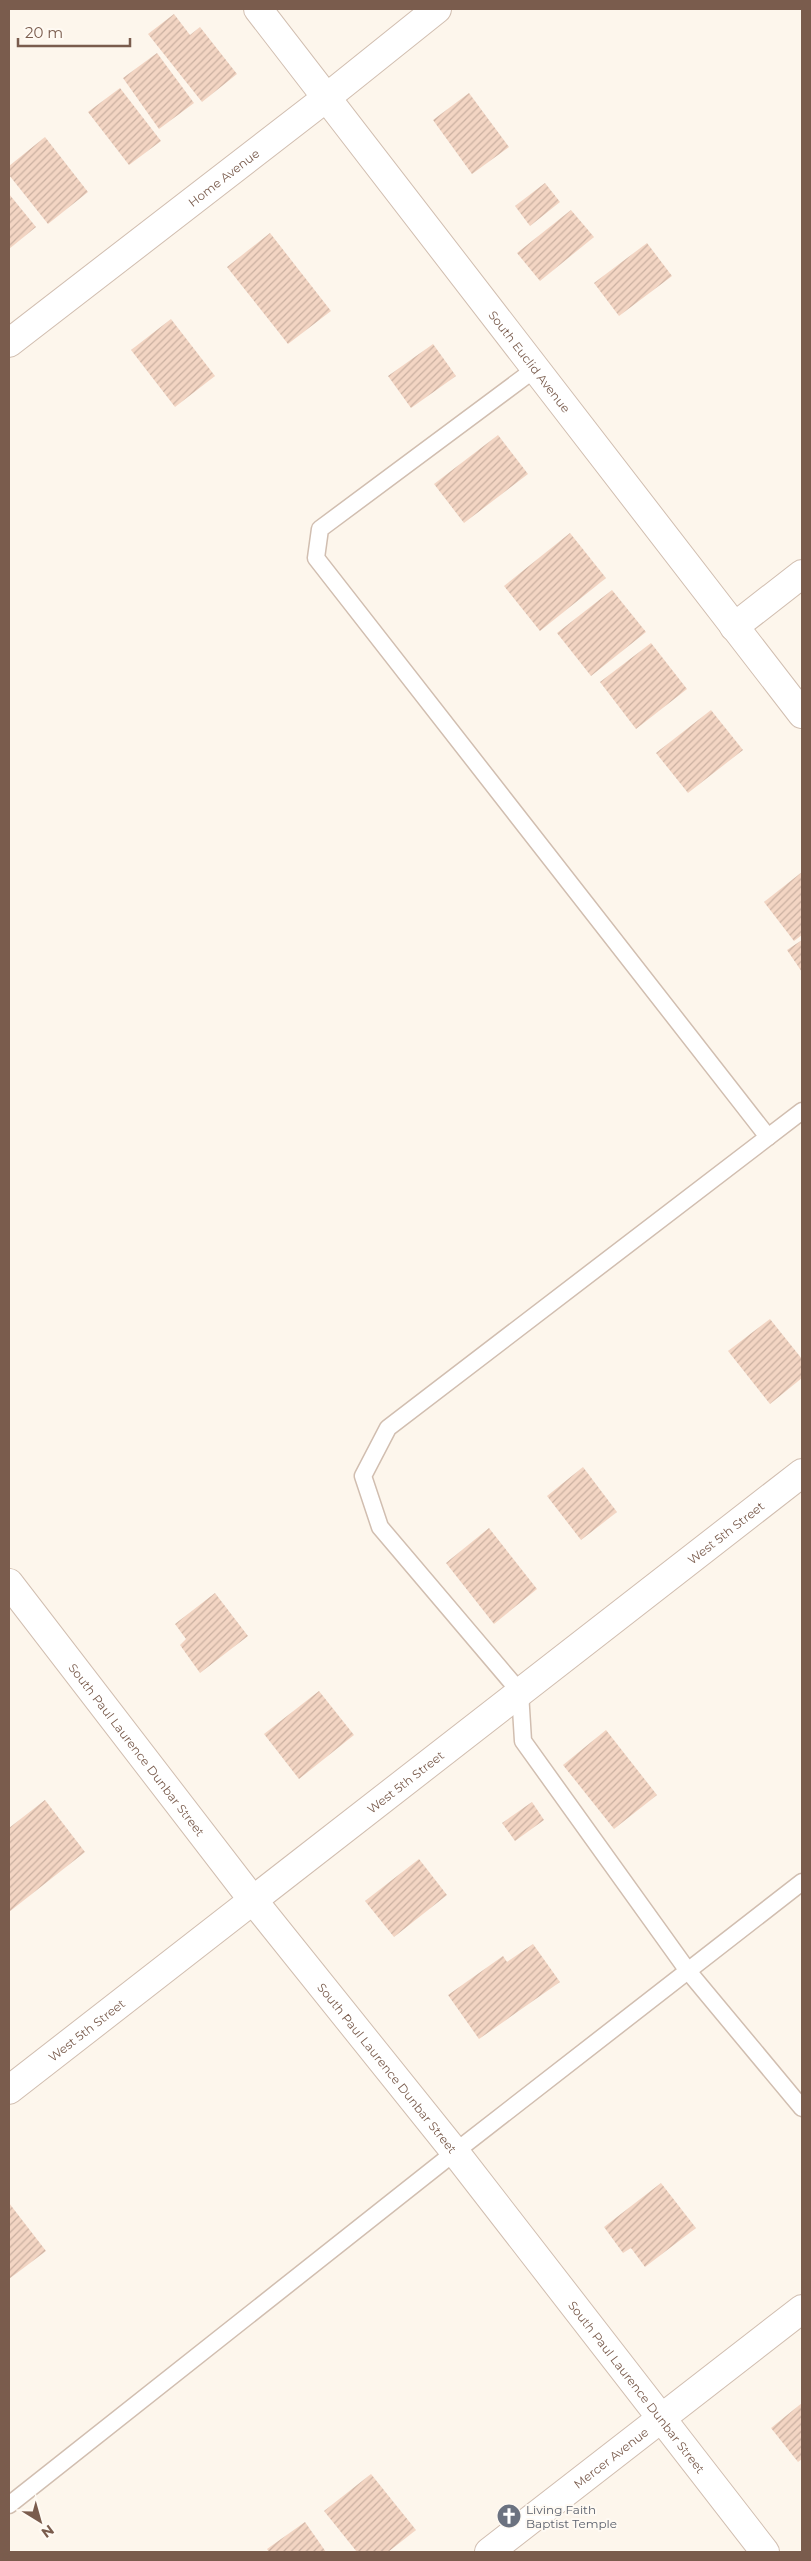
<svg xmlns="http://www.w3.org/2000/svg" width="811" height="2561" viewBox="0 0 811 2561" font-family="Montserrat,sans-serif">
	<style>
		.building { fill: url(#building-hatch) }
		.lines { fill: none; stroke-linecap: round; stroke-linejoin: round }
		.service-casing { stroke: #d1beb0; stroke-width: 19 }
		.minor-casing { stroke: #d1beb0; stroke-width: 30 }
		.tertiary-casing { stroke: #d1beb0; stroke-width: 30 }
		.service { stroke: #fff; stroke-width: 16 }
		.minor { stroke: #fff; stroke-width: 28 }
		.tertiary { stroke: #fff; stroke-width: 28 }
		.labels { text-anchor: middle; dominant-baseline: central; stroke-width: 4; stroke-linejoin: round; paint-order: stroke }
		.street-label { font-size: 12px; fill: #7a5c4d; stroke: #fffaf3 }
		.worship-label { font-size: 12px; fill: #5b616d; stroke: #fffaf3; text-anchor: start }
	</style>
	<defs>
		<pattern id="building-hatch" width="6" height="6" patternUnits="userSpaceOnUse" patternTransform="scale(1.25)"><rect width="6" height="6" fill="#f3d5c3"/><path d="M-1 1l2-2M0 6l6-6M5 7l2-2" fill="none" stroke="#cab0a1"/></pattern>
	</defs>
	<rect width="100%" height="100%" fill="#fdf6ec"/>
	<!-- building -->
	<g class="building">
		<path d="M174 14 190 35 200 27 237 74 202 102 148 34Z"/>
		<path d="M157 53 194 103 159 129 123 78Z"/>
		<path d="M120 88 161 141 129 165 88 112Z"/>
		<path d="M469 93 509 147 472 174 433 120Z"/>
		<path d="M45 137 88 192 48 224 9 175V166Z"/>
		<path d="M545 183 560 202 530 226 515 206Z"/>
		<path d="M9 194 36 227 9 249Z"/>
		<path d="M571 210 594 237 540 281 517 253Z"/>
		<path d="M270 233 331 311 288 344 227 267Z"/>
		<path d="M647 243 672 276 619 316 594 283Z"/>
		<path d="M171 319 215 376 175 407 131 350Z"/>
		<path d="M433 344 456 376 411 408 388 376Z"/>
		<path d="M498 435 528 474 464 523 434 484Z"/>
		<path d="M570 533 606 578 540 631 504 586Z"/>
		<path d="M612 590 646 632 591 676 557 633Z"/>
		<path d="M651 643 687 689 636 729 600 682Z"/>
		<path d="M711 710 743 750 688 793 656 753Z"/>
		<path d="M802 872V935L794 941 764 902Z"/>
		<path d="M802 940V972L787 950Z"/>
		<path d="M770 1319 802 1359V1378L770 1404 728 1351Z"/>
		<path d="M583 1467 617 1512 581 1540 547 1496Z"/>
		<path d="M489 1528 537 1589 494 1624 446 1563Z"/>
		<path d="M215 1593 248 1636 200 1673 180 1645 186 1639 175 1624Z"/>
		<path d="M319 1691 354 1735 299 1779 264 1734Z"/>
		<path d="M606 1730 657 1795 614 1829 563 1765Z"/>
		<path d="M45 1800 85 1852 9 1912V1828Z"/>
		<path d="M532 1802 544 1820 515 1841 502 1823Z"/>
		<path d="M419 1859 447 1895 394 1937 365 1901Z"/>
		<path d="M533 1944 560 1982 479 2039 448 1995 503 1956 507 1962Z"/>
		<path d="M661 2183 696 2228 645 2267 631 2248 623 2253 604 2227Z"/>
		<path d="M9 2203 46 2251 9 2279Z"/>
		<path d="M802 2403V2459L798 2462 771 2428Z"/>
		<path d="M371 2474 416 2530 388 2552H357L324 2511Z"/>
		<path d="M305 2522 326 2552H269L267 2549Z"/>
	</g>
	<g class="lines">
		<defs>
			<g id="service">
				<path d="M535 369 320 529 316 558 768 1137"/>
				<path d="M802 1111 388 1428 363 1476 380 1527 520 1692 523 1741 688 1971 802 2108"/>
				<path d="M9 2505 455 2152 802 1882"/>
			</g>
			<g id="minor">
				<path id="s1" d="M258 9 802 714"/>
				<path d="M734 627 802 574"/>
				<path id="s2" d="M9 1583 252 1899 455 2152 765 2552"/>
				<path id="s3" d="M9 2090 802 1473"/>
				<path id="s4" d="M489 2552 802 2309"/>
			</g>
			<g id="tertiary">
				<path id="s5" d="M9 343 326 98 437 9"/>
			</g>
		</defs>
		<!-- service casing -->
		<use href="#service" class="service-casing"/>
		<!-- minor casing -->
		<use href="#minor" class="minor-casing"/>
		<!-- tertiary casing -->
		<use href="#tertiary" class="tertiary-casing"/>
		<!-- service -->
		<use href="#service" class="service"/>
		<!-- minor -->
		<use href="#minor" class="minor"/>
		<!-- tertiary -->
		<use href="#tertiary" class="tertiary"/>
	</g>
	<!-- icons -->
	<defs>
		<symbol id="church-disc" viewBox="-11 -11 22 22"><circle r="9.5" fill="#6b7280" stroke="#fffaf3"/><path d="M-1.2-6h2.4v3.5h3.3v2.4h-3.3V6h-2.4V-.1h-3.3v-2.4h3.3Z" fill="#fff"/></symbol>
	</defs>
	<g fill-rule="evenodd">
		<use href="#church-disc" x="495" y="2502" width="28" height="28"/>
	</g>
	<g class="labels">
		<!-- street labels -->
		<g class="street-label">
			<text stroke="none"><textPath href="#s5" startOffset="271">Home Avenue</textPath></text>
			<text stroke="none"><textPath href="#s1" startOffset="445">South Euclid Avenue</textPath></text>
			<text stroke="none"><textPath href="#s3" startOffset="908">West 5th Street</textPath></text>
			<text stroke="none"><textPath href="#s2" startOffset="210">South Paul Laurence Dunbar Street</textPath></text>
			<text stroke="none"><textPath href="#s3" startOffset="502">West 5th Street</textPath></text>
			<text stroke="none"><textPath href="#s3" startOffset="98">West 5th Street</textPath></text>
			<text stroke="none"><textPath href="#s2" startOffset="615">South Paul Laurence Dunbar Street</textPath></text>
			<text stroke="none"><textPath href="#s2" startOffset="1020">South Paul Laurence Dunbar Street</textPath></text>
			<text stroke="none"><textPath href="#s4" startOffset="154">Mercer Avenue</textPath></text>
		</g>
		<!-- worship labels -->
		<g class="worship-label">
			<text x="526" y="2509">Living Faith<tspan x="526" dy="14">Baptist Temple</tspan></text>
		</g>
	</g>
	<!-- border -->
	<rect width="811" height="2561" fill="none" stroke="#7a5c4d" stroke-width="20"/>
	<!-- north arrow -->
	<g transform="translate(40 2521) rotate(143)" stroke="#fffaf3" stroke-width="4" paint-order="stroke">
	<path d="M0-4L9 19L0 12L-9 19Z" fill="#7a5c4d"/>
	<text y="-8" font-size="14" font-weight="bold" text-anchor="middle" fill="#7a5c4d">N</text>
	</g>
	<!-- scale -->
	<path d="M18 38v8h112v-8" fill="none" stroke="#7a5c4d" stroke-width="2.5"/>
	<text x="25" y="38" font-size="15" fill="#7a5c4d" stroke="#fffaf3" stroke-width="4" paint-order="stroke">20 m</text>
</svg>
